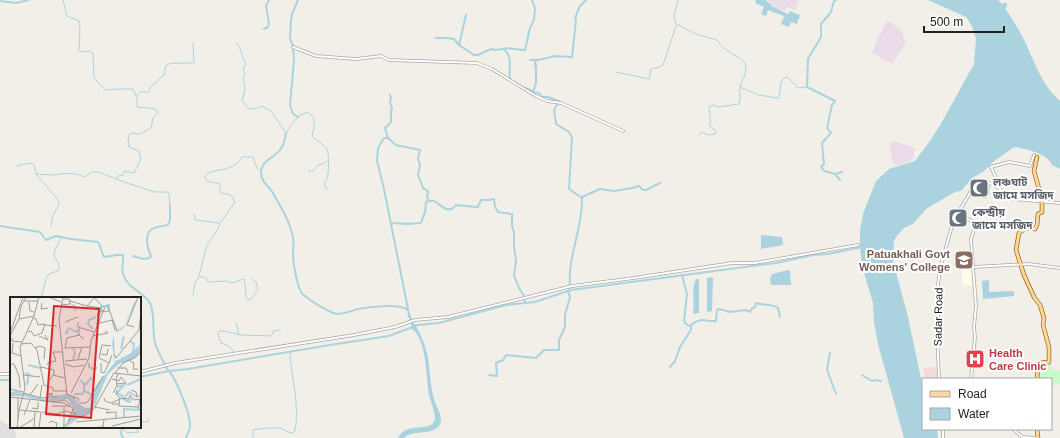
<svg xmlns="http://www.w3.org/2000/svg" width="1060" height="438" viewBox="0 0 1060 438" font-family="Helvetica,'Noto Sans Bengali',sans-serif">
	<style>
		.residential { fill: #e0dfdf }
		.commercial { fill: #f2dad9 }
		.industrial { fill: #ebdbe8 }
		.education { fill: #ffffe5 }
		.park { fill: #c8facc }
		.water { fill: #aad3df }
		.lines { fill: none; stroke-linecap: round; stroke-linejoin: round }
		.stream { stroke: #aad3df; stroke-width: 1 }
		.canal { stroke: #aad3df; stroke-width: 2 }
		.river { stroke: #aad3df; stroke-width: 2.5 }
		.minor-casing { stroke: #a9a9a9; stroke-width: 3.5 }
		.major-casing { stroke: #a06b00; stroke-width: 4.5 }
		.minor { stroke: #fff; stroke-width: 2 }
		.major { stroke: #fcd6a4; stroke-width: 3 }
		.labels { text-anchor: middle; dominant-baseline: central; stroke-width: 4; stroke-linejoin: round; paint-order: stroke }
		.worship-label { font-size: 11px; font-weight: bold; fill: #5b616d; stroke: #fff; text-anchor: start }
		.education-label { font-size: 11px; font-weight: bold; fill: #785e54; stroke: #fff; text-anchor: end }
		.street-label { font-size: 11px; fill: #222; stroke: #fff }
		.health-label { font-size: 11px; font-weight: bold; fill: #be3a42; stroke: #fff; text-anchor: start }
		.inset-river { fill: none; stroke: #aad3df; stroke-width: 2 }
		.inset-road { fill: none; stroke: #9f9d99; stroke-width: 1 }
		.view { fill: #d62828; fill-opacity: 0.15; stroke: #d62828; stroke-width: 2 }
		.inset-edge { fill: none; stroke: #222; stroke-width: 2 }
	</style>
	<rect width="100%" height="100%" fill="#f2efe9"/>
	<!-- residential -->
	<path class="residential" d="M0 420 15 430 16 438H0Z"/>
	<!-- commercial -->
	<path class="commercial" d="M938 367 939 379H925L923 368Z"/>
	<!-- industrial -->
	<g class="industrial">
		<path d="M768 0H799L795 10 787 7 785 11 778 9V7L773 5V3L768 2Z"/>
		<path d="M887 21 892 23 902 32 906 43 892 64 872 53 877 40Z"/>
		<path d="M894 141 914 148 915 150 913 159 908 162 899 165 894 164 892 161V158L889 144Z"/>
	</g>
	<!-- education -->
	<path class="education" d="M971 252 973 285H963L962 270 971 268 959 269 958 253Z"/>
	<!-- park -->
	<path class="park" d="M1039 364H1051V369L1060 371V384L1051 385V379H1039Z"/>
	<!-- water -->
	<g class="water">
		<path d="M756 0H767V2L772 4 771 6 777 8V9L788 14 790 11 800 15 797 24 791 22 789 27 781 24 784 16 768 10 766 16 761 14 764 7 755 3Z"/>
		<path d="M928 0H998L1002 4 1003 3H1007V7L1005 8C1013 20 1021 33 1027 46 1036 66 1043 86 1060 101V169L1052 165C1047 153 1025 149 1014 147L993 162 983 172 972 178 962 190 953 193 926 209 913 224 904 228 896 237 894 241 893 261 908 317 923 388V429H937L938 438H904L878 344 874 322 873 303 862 266 860 247V231L863 214 876 181 889 169 915 161 930 141 942 122 974 64 976 39 972 26 966 17Z"/>
		<path d="M761 235 782 237 783 245 761 249Z"/>
		<path d="M788 270 790 271 791 285H771L770 279 772 274Z"/>
		<path d="M710 277 713 278 712 311 707 312V278Z"/>
		<path d="M696 279H699V313L693 314C695 302 691 289 696 279Z"/>
		<path d="M989 280V292L1012 291 1014 292V296L983 299 982 281Z"/>
		<path d="M415 324C419 332 424 341 426 350 431 366 429 383 434 399 436 407 446 420 438 427 429 436 413 429 404 438H398C407 420 431 434 435 419 435 411 431 403 429 395 426 379 427 335 410 328Z"/>
	</g>
	<g class="lines">
		<!-- stream -->
		<g class="stream">
			<path d="M63 0 67 16 79 21 80 29 79 50 81 52 89 51 93 53 94 78 103 88 106 90 118 89H133L136 96 140 92H149L150 87C156 84 158 79 164 75L166 65C175 61 185 65 194 62L193 43"/>
			<path d="M678 0 674 16 676 24 696 34 717 40C725 53 739 55 746 64L745 75 740 86"/>
			<path d="M236 43C241 47 242 57 246 64L243 69 245 74 243 79C246 86 245 93 242 100L248 108 255 109 261 106 271 111 286 133C292 125 297 114 308 112L314 118V128L312 136C315 140 325 145 327 149 329 152 329 175 327 178 325 182 324 181 325 187L328 189"/>
			<path d="M616 72 649 79 651 69 660 67 663 65 676 26"/>
			<path d="M699 135 702 132 708 135 715 134 716 131 710 126C711 118 709 113 709 107L713 105 719 107 739 104 740 100V87L759 95 777 98H779L781 82 784 78 787 77 798 88 807 87"/>
			<path d="M17 166 30 163 34 165 36 174 59 201V204L52 218 51 226"/>
			<path d="M308 171H313L318 165 323 164 327 161"/>
			<path d="M36 174C41 174 47 175 52 175 64 174 72 171 84 177L92 172H98L130 184 155 192H166L169 193 170 206"/>
			<path d="M116 179 118 176 123 175 124 171 134 173 141 159 139 151 129 147 128 138 130 134 132 133 140 134 151 128 153 118 158 113 157 110 150 108 137 107V96"/>
			<path d="M194 214 195 220 219 223"/>
			<path d="M252 279 256 282 258 290 250 300 245 297 246 291 244 279 232 283 227 281 208 282 206 278 199 276 207 245 218 229 220 223 235 202 231 195 220 193V184L207 181 205 177C210 166 232 175 242 157H253L257 168 259 170"/>
			<path d="M193 295 195 283 199 277"/>
			<path d="M41 298 47 276 51 273 58 271C62 263 54 260 54 252 55 248 60 242 62 237"/>
			<path d="M236 323 239 334"/>
			<path d="M234 352 229 346 221 343 218 334 219 331H225L241 335 270 336 272 335 273 331 280 330"/>
			<path d="M140 422H148V419"/>
			<path d="M122 428 127 433 138 432H139L135 427"/>
			<path d="M253 438V430C256 429 276 427 279 428 284 429 287 432 292 433L295 431C300 404 291 378 290 352"/>
		</g>
		<!-- canal -->
		<g class="canal">
			<path d="M836 0 834 1 831 12 821 24V37L808 59 807 87 835 101 832 105 827 128 831 133 822 143 824 164 821 167 824 171 835 174 840 180"/>
			<path d="M0 1 16 3 29 0"/>
			<path d="M264 29 268 27 269 24 266 5 269 0"/>
			<path d="M436 38H445L454 39 459 45 466 15"/>
			<path d="M459 45 474 55H478L491 49 495 50 503 49C514 56 508 69 510 80"/>
			<path d="M503 49C511 46 517 51 525 50L530 28 534 20 535 8 532 0"/>
			<path d="M530 60H538L555 56 572 57 576 20 575 18 580 6 586 0"/>
			<path d="M536 70V83L533 92 539 93 542 97H548L559 101 554 110 556 124 569 132 572 137 569 189 582 198C583 228 567 257 570 288"/>
			<path d="M522 87 533 91"/>
			<path d="M298 117 293 114 290 105 294 60 293 46 290 39 291 20 292 14 298 0"/>
			<path d="M286 133C285 139 284 146 280 150 274 158 261 161 261 172 261 182 268 185 273 193 276 199 280 205 283 211 287 218 290 226 292 233 295 241 293 246 293 254 293 264 297 284 301 292 305 298 330 313 337 314 344 314 351 311 358 309 369 307 399 303 408 310L409 315"/>
			<path d="M388 138 385 128 391 122V114L392 108 390 103 391 98 390 95"/>
			<path d="M835 174 842 172"/>
			<path d="M582 197 600 189 614 191 632 188 639 186 643 190H646L660 183"/>
			<path d="M391 223 408 224 421 223 425 212 426 202C438 196 441 212 451 209 453 209 454 207 456 205L476 207H478L481 200H489L494 199 495 207 498 212 512 214V226L514 232V247L516 261 514 275 519 288 524 296 525 303"/>
			<path d="M0 226 40 232 46 240 56 236 71 239 98 242C101 246 101 252 104 257L117 255H123C124 262 121 267 123 274 127 288 142 291 150 303 155 312 152 332 155 343 157 350 161 357 164 363"/>
			<path d="M843 251 862 247"/>
			<path d="M133 256 143 259 149 258 151 256C147 248 144 234 152 229 157 226 163 226 168 225L170 220V206"/>
			<path d="M682 275 687 294 684 321 686 324 691 327"/>
			<path d="M755 307 756 303C764 306 772 303 778 308L780 317"/>
			<path d="M408 309 384 189 377 161 378 148 384 138H388L396 145 420 150 418 158 420 165 418 175 423 188 428 191 427 197 429 201"/>
			<path d="M830 353 827 370 836 394"/>
			<path d="M166 367 169 371 188 369 330 345 389 336 418 325 439 323 506 305 535 302 571 290 776 263 813 255 828 254 843 251"/>
			<path d="M670 367 675 361 680 347 691 330V325C703 316 704 322 716 321L717 310 719 309 730 312 746 310 750 312 752 308H754"/>
			<path d="M489 375 497 376 496 363 503 360 506 355 536 358 544 350H559V340L565 327V315L570 297 568 291"/>
			<path d="M862 375 872 381 875 380 881 381"/>
			<path d="M140 377 169 371C176 379 191 415 190 426 190 430 187 434 186 438"/>
			<path d="M0 380H11"/>
			<path d="M122 427 121 434 123 438"/>
		</g>
		<!-- river -->
		<g class="river">
			<path d="M535 60 536 70"/>
			<path d="M409 315 414 328"/>
			<path d="M164 363 166 367"/>
		</g>
		<defs>
			<g id="minor">
				<path d="M293 47 316 56 356 59 381 56 389 60 477 63 492 69 536 96 547 101 561 103 623 131"/>
				<path d="M993 182C998 191 1007 192 1014 199L1060 203"/>
				<path d="M970 192 985 196 987 193 988 184"/>
				<path d="M957 216 970 220 975 225 971 240 976 306 974 327 975 337 971 379"/>
				<path d="M973 267 1029 264 1060 268"/>
				<path d="M140 372 175 363 354 335 395 327 415 320 448 317 572 286 634 278 732 263H755L858 245"/>
				<path d="M0 374H11"/>
				<path d="M939 379 937 330 939 299 938 284 940 269 953 222 975 184H988L997 180 991 167 1009 162 1030 166 1034 155"/>
				<path d="M943 429V438"/>
				<path d="M1013 429 1022 437 1036 438"/>
			</g>
			<g id="major">
				<path d="M1037 157 1034 171 1042 200V212L1038 214 1037 225 1035 229 1026 228 1022 231 1019 233 1016 250 1024 275 1034 297 1040 305 1044 318 1043 325 1049 347V362L1038 363 1037 379"/>
				<path d="M1037 429 1038 438"/>
			</g>
		</defs>
		<!-- minor casing -->
		<use href="#minor" class="minor-casing"/>
		<!-- major casing -->
		<use href="#major" class="major-casing"/>
		<!-- minor -->
		<use href="#minor" class="minor"/>
		<!-- major -->
		<use href="#major" class="major"/>
	</g>
	<!-- icons -->
	<defs>
		<symbol id="mosque-square" viewBox="-11 -11 22 22"><rect x="-9" y="-9" width="18" height="18" rx="4" fill="#6b7280" stroke="#fff"/><path d="M3.5-4.9A6 6 0 1 0 3.5 4.9A5 5 0 1 1 3.5-4.9Z" fill="#fff"/></symbol>
		<symbol id="university-square" viewBox="-11 -11 22 22"><rect x="-9" y="-9" width="18" height="18" rx="4" fill="#8d6e63" stroke="#fff"/><path d="M0-5L7-2L0 1L-7-2ZM-4 1L0 2.5L4 1V4Q0 6-4 4Z" fill="#fff"/></symbol>
		<symbol id="hospital-square" viewBox="-11 -11 22 22"><rect x="-9" y="-9" width="18" height="18" rx="4" fill="#e0444e" stroke="#fff"/><path d="M-5-5h3v3.5h4V-5h3V5h-3V1.5h-4V5h-3Z" fill="#fff"/></symbol>
	</defs>
	<g fill-rule="evenodd">
		<use href="#mosque-square" x="968" y="177" width="22" height="22"/>
		<use href="#mosque-square" x="947" y="207" width="22" height="22"/>
		<use href="#university-square" x="953" y="249" width="22" height="22"/>
		<use href="#hospital-square" x="964" y="348" width="22" height="22"/>
	</g>
	<g class="labels">
		<!-- worship labels -->
		<g class="worship-label">
			<text x="993" y="182">লঞ্চঘাট<tspan x="993" dy="13">জামে মসজিদ</tspan></text>
			<text x="972" y="212">কেন্দ্রীয়<tspan x="972" dy="13">জামে মসজিদ</tspan></text>
		</g>
		<!-- education labels -->
		<g class="education-label">
			<text x="950" y="254">Patuakhali Govt<tspan x="950" dy="13">Womens' College</tspan></text>
		</g>
		<!-- street labels -->
		<g class="street-label">
			<text transform="translate(938 317) rotate(-89)">Sadar Road</text>
		</g>
		<!-- health labels -->
		<g class="health-label">
			<text x="989" y="353">Health<tspan x="989" dy="13">Care Clinic</tspan></text>
		</g>
	</g>
	<!-- overview -->
	<g transform="translate(10 297)">
		<rect width="131" height="131" fill="#f2efe9"/>
		<path d="M125 3 124 9 115 29 111 33 106 35 104 38 105 62 106 64 121 56 129 49 131 43V53L125 61 109 67 98 77 81 117 80 115 73 118 55 131 66 115 58 102 35 105 13 99H0V95L6 94 33 102 42 101 40 98 38 101 39 97H42V100L56 97 65 100 66 105 75 111H80L86 89 105 65 102 47 104 38 106 34 115 28Z" fill="#aad3df"/>
		<path class="inset-river" d="M59 6 66 10 65 14M89 18 91 10 99 8V13M83 32 78 27 79 23 86 20M58 36H56L59 31 66 35 69 32V38M120 44 124 47 123 56M111 52 114 39M63 63 65 55 63 51M79 66V70L85 73 87 70M18 68 30 71M15 76 19 77 17 88M70 83 74 87V94M75 88 81 81 85 82M117 88 131 82M107 90 114 88 107 96 113 99M64 97H72L74 94 83 98M122 101 119 105 113 102 119 95 127 100M114 120V112L131 113"/>
		<path class="inset-road" d="M16 0 11 9 9 22 24 19M39 0 51 5M53 0 49 22 57 98M84 0 93 10M86 0H103M14 4H28M60 4 77 9 84 1M19 5 20 14 24 15M32 6 31 12 38 11M51 7 58 8 60 5 59 2H52M77 9 91 11 92 14M87 19 89 15 99 14M55 25 68 20M68 25V30L84 35M86 27 102 23 105 33H107L97 8M34 28 47 29M124 30 117 28 128 0M18 35 21 34 24 39 32 36 35 27 28 28 26 22 23 21M0 36 13 0M0 39 9 22M29 39 38 43 35 38M83 39 98 36 95 34M2 41V44L12 45M74 42 69 38 57 41 55 51 80 50M3 46 2 56 11 59M11 47 21 46 27 53 34 88 43 91V94H57M101 49 92 48 89 61 99 66 102 58M25 51 30 49 35 51 34 62M91 57 97 58 98 52M104 57 106 61 129 33 131 14M68 62 72 50M119 63 124 66 123 72H128M55 64 77 62M91 66V75L94 76 99 66M0 67H4L9 79 10 91M55 67 64 70 74 68M37 68 39 65 46 64 43 55H52M31 70 44 73V78M108 71H116L118 76M105 76 113 66 126 60 131 54M14 78 30 80M102 82 106 83 107 89 103 96M40 83 43 78 55 81M106 87 116 86 111 80 109 84 106 83 108 76M0 92 13 95M121 93 126 95 127 100 131 97M14 96 31 101M61 96 79 61 81 44 95 10M57 97 69 102 67 105M20 98 28 87M0 100 54 106 63 111 64 116M30 101 32 88M31 101 47 99M37 101 38 97H43H40M94 101 95 104 101 106 110 102M110 101 119 102 120 98 124 103 130 102 128 112M42 105 55 103 61 108M69 106H76L79 103 93 79M102 107H109L110 101 106 97 107 93M109 107V109L128 110M42 109H60M22 111 28 112V105M9 113 31 115M9 113 15 91 10 50 24 19 29 0M100 113 85 110 104 76 131 79M98 114 96 116 106 115V121M32 115 46 117 56 114 65 117M14 118 20 103M71 120 81 115 86 109M8 122V100M58 125 63 112M66 125 131 119M39 126 41 124 47 126 46 131M53 129H55L66 115M102 129 131 122M7 131 9 113M9 131 25 121M24 131 25 115M29 131 31 115M54 131V110M80 131 93 130 94 123"/>
		<path class="view" d="M44 9 89 12 81 121 36 117Z"/>
		<rect width="131" height="131" class="inset-edge"/>
	</g>
	<!-- legend -->
	<rect x="922" y="378" width="130" height="52" fill="#ffffff" stroke="#a7a7a7"/>
	<rect x="930" y="391" width="20" height="6" fill="#fcd6a4" stroke="#a7a7a7"/>
	<text x="958" y="398" font-size="12" fill="#222222">Road</text>
	<rect x="930" y="408" width="20" height="12" fill="#aad3df" stroke="#a7a7a7"/>
	<text x="958" y="418" font-size="12" fill="#222222">Water</text>
	<!-- scale -->
	<path d="M924 26v6h80v-6" fill="none" stroke="#222222" stroke-width="2"/>
	<text x="930" y="26" font-size="12" fill="#222222" stroke="#ffffff" stroke-width="3" paint-order="stroke">500 m</text>
</svg>
